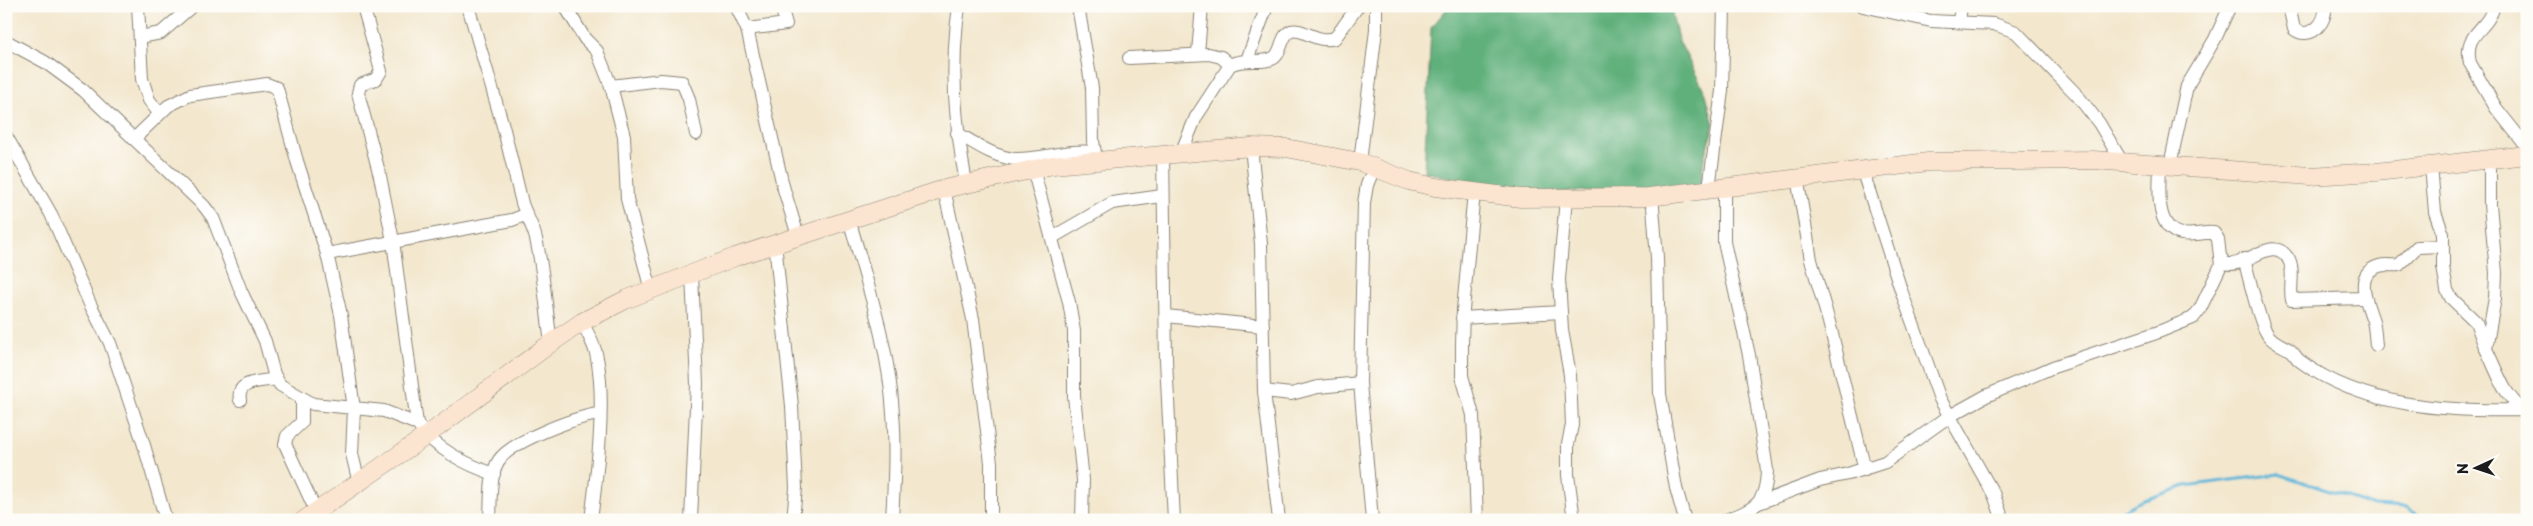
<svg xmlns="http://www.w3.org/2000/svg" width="2533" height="526" viewBox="0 0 2533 526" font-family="'Playpen Sans',sans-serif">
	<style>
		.forest { fill: #61b07c; stroke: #3e664c }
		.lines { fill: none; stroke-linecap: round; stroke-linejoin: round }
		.stream { stroke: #5cb5da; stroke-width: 3 }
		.street-casing { stroke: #888274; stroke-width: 14 }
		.secondary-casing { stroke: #888274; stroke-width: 19 }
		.street { stroke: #fff; stroke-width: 12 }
		.secondary { stroke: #fce5d0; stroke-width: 18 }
	</style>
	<rect width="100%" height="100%" fill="#fdfcf7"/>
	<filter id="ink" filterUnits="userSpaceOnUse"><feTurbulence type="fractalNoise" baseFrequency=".02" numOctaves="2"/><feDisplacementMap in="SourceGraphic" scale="10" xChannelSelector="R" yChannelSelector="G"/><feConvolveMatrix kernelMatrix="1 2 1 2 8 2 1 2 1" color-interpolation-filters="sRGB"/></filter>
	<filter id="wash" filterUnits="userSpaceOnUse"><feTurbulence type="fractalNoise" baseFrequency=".0096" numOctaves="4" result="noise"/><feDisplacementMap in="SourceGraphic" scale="20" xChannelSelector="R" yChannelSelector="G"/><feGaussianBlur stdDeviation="1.12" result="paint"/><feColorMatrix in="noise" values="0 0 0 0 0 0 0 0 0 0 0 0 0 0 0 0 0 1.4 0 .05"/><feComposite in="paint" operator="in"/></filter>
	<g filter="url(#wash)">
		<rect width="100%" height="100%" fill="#f3e7cd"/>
		<!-- forest -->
		<path class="forest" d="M1449 6H1670L1678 39 1706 94 1714 125 1704 158 1701 185 1532 194 1424 172 1431 28Z"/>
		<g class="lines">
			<!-- stream -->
			<path class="stream" d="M2104 520 2139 502 2185 486 2279 474 2374 506 2407 508 2426 520"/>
		</g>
	</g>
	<g filter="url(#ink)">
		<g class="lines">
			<defs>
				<g id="street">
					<path d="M138 6 142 79 149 100 159 113"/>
					<path d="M363 6 381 71 376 79 360 85 358 93 380 176 393 241 417 424C434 448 467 465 494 474"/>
					<path d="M468 6 503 126 522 203C526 216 533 225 536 239 544 273 546 309 551 343"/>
					<path d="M565 6 585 39 597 51 611 86 624 136 627 199 651 290"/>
					<path d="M736 6 747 29 783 186 798 236"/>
					<path d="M959 6C950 67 955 123 966 183"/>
					<path d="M1078 6 1092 88 1093 141 1096 159"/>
					<path d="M1863 6 1931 21 1994 24 2016 32 2077 95 2099 123 2122 162"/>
					<path d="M2289 6 2294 29C2309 41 2327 24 2325 6"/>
					<path d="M2494 6C2487 32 2463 32 2470 63L2496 108 2527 147"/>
					<path d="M1959 22 1961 6"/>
					<path d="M747 29 786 24 781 6"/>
					<path d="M140 37 161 33 192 6"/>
					<path d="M6 41 45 62 83 90 204 206 213 218 241 291 265 341 274 374 280 385 313 404 384 411 417 424"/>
					<path d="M1198 53 1202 6"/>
					<path d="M1129 58 1209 54 1221 57 1230 65"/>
					<path d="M1247 60 1267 6"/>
					<path d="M611 86 661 80 682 82 689 99 696 134"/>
					<path d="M957 133C974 143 997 159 1017 159 1044 159 1068 149 1094 152"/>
					<path d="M6 136 51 214 90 304 110 343 143 442 166 520"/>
					<path d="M134 139 168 106 190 95 267 84 277 88 297 161 327 254 341 315 354 409 352 454 359 483"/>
					<path d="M1251 147 1261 244 1264 391 1279 520"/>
					<path d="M1181 153 1196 117 1230 65C1244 57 1265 65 1275 57 1282 51 1281 35 1291 31 1303 27 1316 44 1335 38L1358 6"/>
					<path d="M1163 154 1166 360 1174 520"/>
					<path d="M2490 160V204L2496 273 2495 298 2486 349C2498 372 2503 396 2525 411"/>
					<path d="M1360 162 1376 30V6"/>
					<path d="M2170 165 2187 86 2215 39 2230 6"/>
					<path d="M2431 166 2435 212 2443 234V267L2447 290 2451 298 2476 322 2485 347"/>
					<path d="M1033 169 1069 302 1074 331V396L1083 480 1082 520"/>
					<path d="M1862 169 1902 293 1940 399 1994 495 2003 520"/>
					<path d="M1797 177 1811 260 1829 322 1865 470"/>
					<path d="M1724 186V242L1749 355 1767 470C1766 504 1756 508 1726 520"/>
					<path d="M1709 188 1722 91 1724 6"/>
					<path d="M944 189 973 319 991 463V520"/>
					<path d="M1474 192 1463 310 1462 344V376L1473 415 1477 520"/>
					<path d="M1649 197 1653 207 1657 258 1660 394 1676 488 1685 520"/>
					<path d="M1566 198 1559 279 1562 330 1570 375 1572 425 1568 444V475L1574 520"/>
					<path d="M849 219C867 283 889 347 893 413 896 448 894 484 892 520"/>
					<path d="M1053 237 1112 203 1162 196"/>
					<path d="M775 243 792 406 796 488 793 520"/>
					<path d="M327 254 512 220 525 215"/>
					<path d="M2222 259 2224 263C2245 271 2273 231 2289 260 2295 271 2289 288 2292 300L2364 298"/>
					<path d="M2244 259C2249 276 2259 323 2268 335 2273 343 2283 345 2290 350 2294 353 2296 358 2300 361 2363 408 2451 412 2527 410"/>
					<path d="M1166 316 1263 326"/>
					<path d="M1462 318 1561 312"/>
					<path d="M582 322C588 334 595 345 597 358 606 402 597 474 591 520"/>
					<path d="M2376 345C2375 337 2375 329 2373 321 2368 305 2352 274 2379 266 2386 264 2393 266 2399 265L2417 247 2443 246"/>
					<path d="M1264 391 1291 394 1318 387 1360 383"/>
					<path d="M302 398V422L287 436 285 444 320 520"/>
					<path d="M240 400C236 380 261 382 276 379"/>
					<path d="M1759 503 1820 480 1848 474 1885 462 1948 417 1986 396 2053 367 2156 333 2193 318 2200 309 2221 265 2218 239 2214 233C2203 232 2192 236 2182 234 2153 229 2160 185 2160 164"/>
					<path d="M490 520C491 502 489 475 499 460 512 441 576 417 599 414"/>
					<path d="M691 520 697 384 692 275"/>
					<path d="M1372 520 1360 383 1364 203 1367 185 1374 168"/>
				</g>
				<path id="secondary" d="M304 520 426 436 551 343 582 322 625 300 735 257 944 189 1053 165 1251 147 1286 148 1360 162 1409 181 1435 187 1521 198 1649 197 1928 162 2093 160 2310 176 2376 172 2527 155"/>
			</defs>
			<!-- street casing -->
			<use href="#street" class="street-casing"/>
			<!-- secondary casing -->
			<use href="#secondary" class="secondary-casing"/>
			<!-- street -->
			<use href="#street" class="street"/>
			<!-- secondary -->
			<use href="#secondary" class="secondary"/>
		</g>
	</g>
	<!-- margin -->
	<rect width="2533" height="526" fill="none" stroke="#fdfcf7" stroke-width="25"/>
	<!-- north arrow -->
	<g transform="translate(2476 468) rotate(267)" stroke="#fdfcf7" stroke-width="4" paint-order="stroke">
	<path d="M0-4L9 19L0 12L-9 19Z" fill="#1c1c1c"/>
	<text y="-8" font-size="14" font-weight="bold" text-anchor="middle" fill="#1c1c1c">N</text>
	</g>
</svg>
